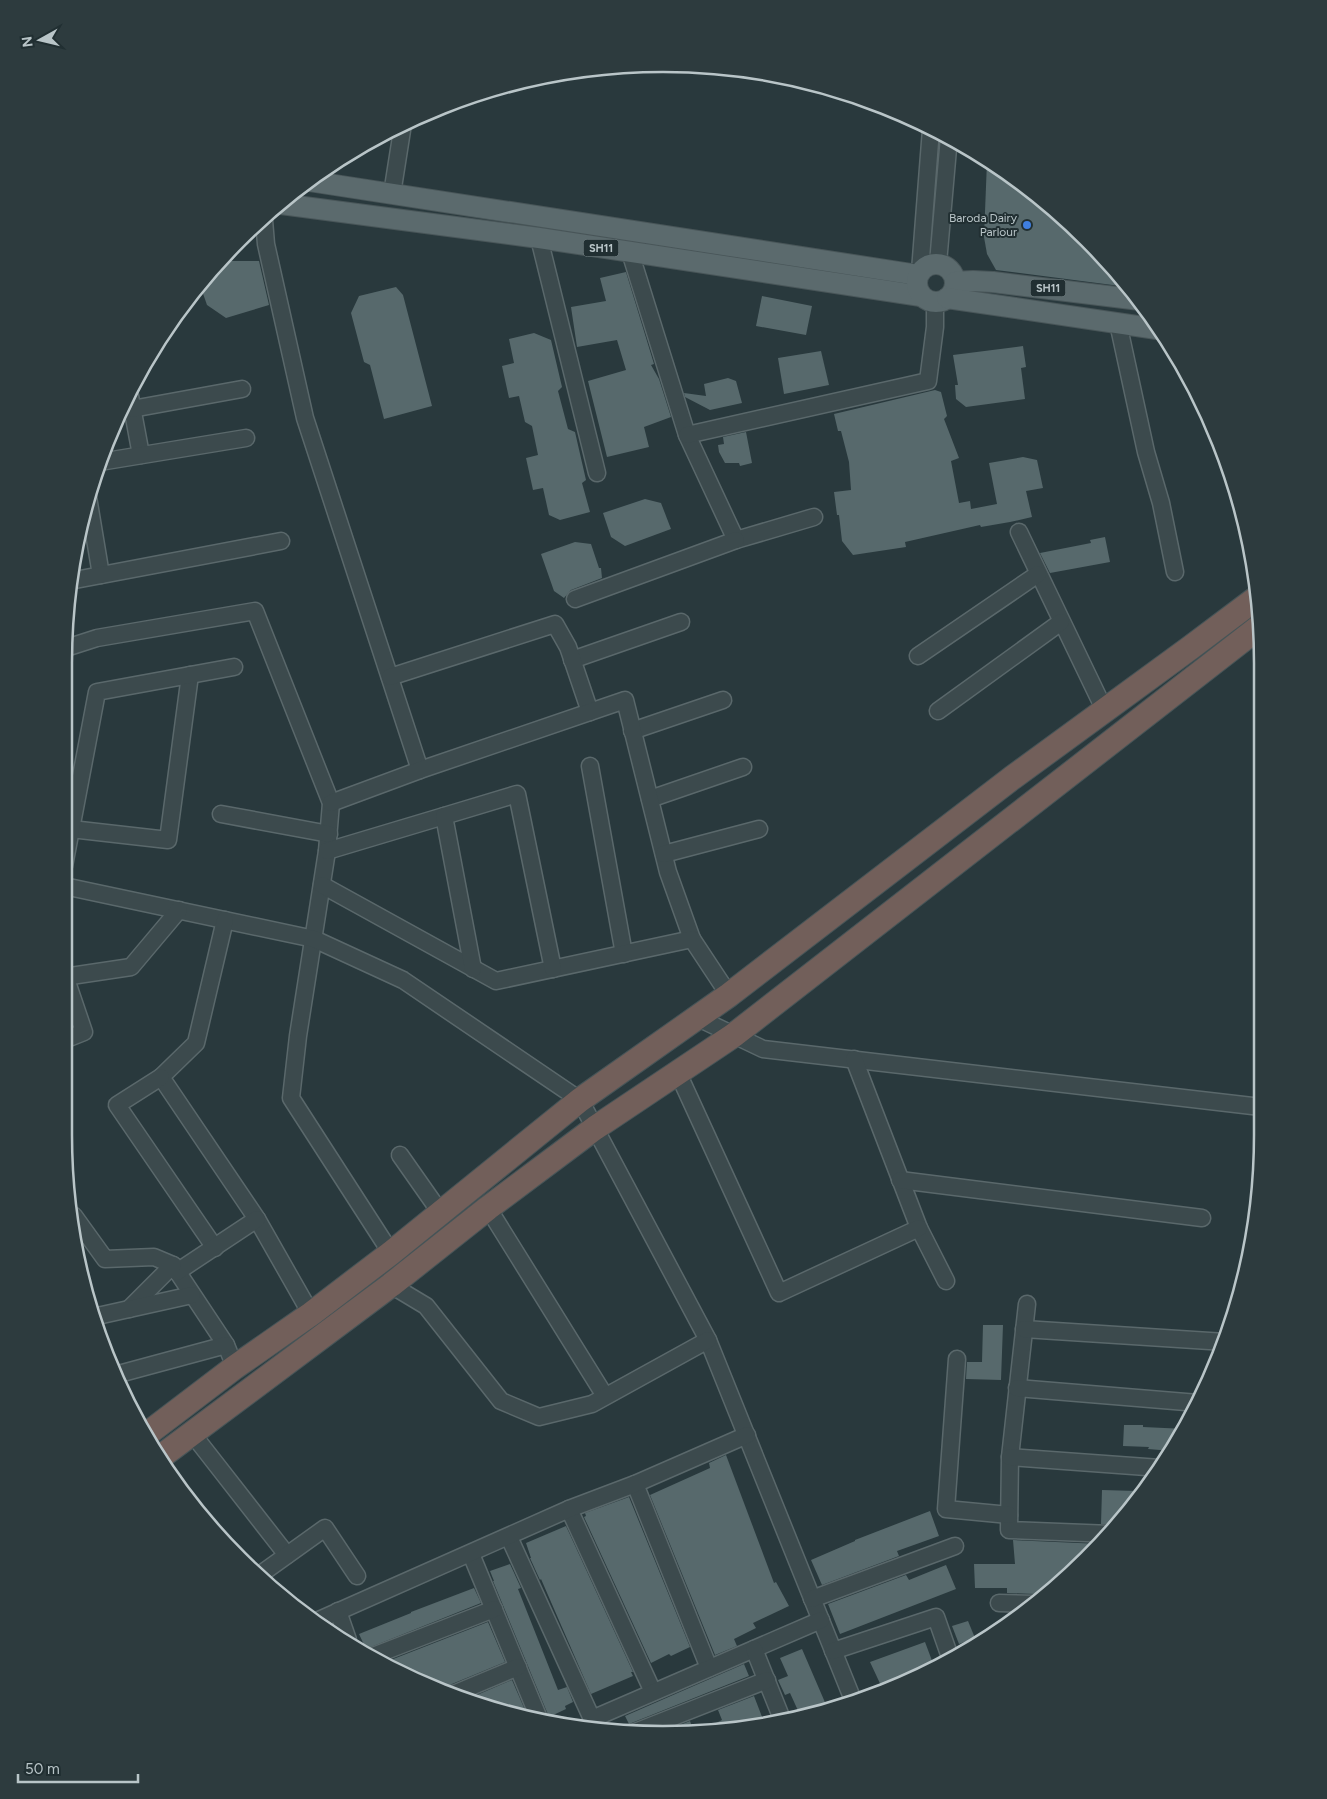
<svg xmlns="http://www.w3.org/2000/svg" width="1327" height="1799" viewBox="0 0 1327 1799" font-family="Figtree,sans-serif">
	<style>
		.building { fill: #57696c }
		.lines { fill: none; stroke-linecap: round; stroke-linejoin: round }
		.minor-casing { stroke: #5a686b; stroke-width: 19 }
		.major-casing { stroke: #495659; stroke-width: 22 }
		.highway-casing { stroke: #475558; stroke-width: 26 }
		.minor { stroke: #3c4a4d; stroke-width: 16 }
		.major { stroke: #5b6a6d; stroke-width: 20 }
		.highway { stroke: #725f5a; stroke-width: 24 }
		.shop-dot { fill: #3f7fe0; stroke: #212f32; stroke-width: 2 }
		.labels { text-anchor: middle; dominant-baseline: central; stroke-width: 4; stroke-linejoin: round; paint-order: stroke }
		.shield { fill: #212f32; stroke: #8b989b; stroke-width: 1 }
		.shield-label { font-size: 11px; font-weight: bold; fill: #b9c5c8 }
		.poi-label { font-size: 12px; fill: #b9c5c8; stroke: #212f32; text-anchor: end }
		.rim { fill: none; stroke: #b9c5c8; stroke-width: 2.5 }
	</style>
	<rect width="100%" height="100%" fill="#29393d"/>
	<!-- building -->
	<g class="building">
		<path d="M987 161 1059 212 1128 287 996 270 987 254 984 237Z"/>
		<path d="M220 261H259L269 305 226 318 207 305 200 285Z"/>
		<path d="M626 272 654 364 651 365 659 379 671 417 644 427 649 447 607 457 588 381 626 370 617 340 577 347 571 307 606 301 600 278Z"/>
		<path d="M396 287 403 295 432 406 384 419 370 365 364 362 351 313 359 296Z"/>
		<path d="M762 296 812 306 806 335 756 326Z"/>
		<path d="M534 333 551 340 562 387 558 391 568 429 575 432 586 480 582 483 590 512 560 520 549 515 543 488 533 490 526 458 538 455 532 426 525 422 519 396 509 398 502 366 514 363 509 339Z"/>
		<path d="M1023 346 1026 367 1021 368 1025 399 966 407 956 399 955 385H958L953 355Z"/>
		<path d="M821 351 829 385 784 394 778 358Z"/>
		<path d="M728 378 736 381 742 403 710 410 685 397 684 393 706 396 704 384Z"/>
		<path d="M935 390 941 392 947 416 944 419 959 458 951 461 959 503 970 501 971 509 997 504 989 463 1023 457 1037 460 1043 488 1026 491 1032 517 1010 522 981 527 980 525 905 542 906 547 853 555 842 541 839 515H837L834 492 851 490 849 462 841 431H838L834 414Z"/>
		<path d="M746 432 752 463 740 466 739 463H725L719 452 718 445 724 444 723 437Z"/>
		<path d="M645 499 661 503 671 529 625 546 611 537 603 513Z"/>
		<path d="M1105 537 1110 562 1050 573 1040 553 1091 543 1090 540Z"/>
		<path d="M575 542 591 544 599 568H601L602 578 571 590 564 598 554 591 541 554Z"/>
		<path d="M983 1325H1003L1001 1380 966 1379 967 1362H982Z"/>
		<path d="M1124 1425H1143V1427L1186 1429 1172 1451 1148 1449 1149 1447 1123 1446Z"/>
		<path d="M726 1455 774 1583 776 1582 789 1606 753 1623 756 1628 734 1639 737 1646 715 1655 650 1495 710 1468 709 1463Z"/>
		<path d="M1102 1490 1137 1491 1136 1500 1117 1527 1112 1524H1101Z"/>
		<path d="M629 1497 690 1647 671 1656 669 1654 651 1663 584 1517 586 1516 585 1513Z"/>
		<path d="M930 1511 939 1536 897 1551 899 1556 822 1585 811 1560 855 1541V1540Z"/>
		<path d="M566 1526 633 1672H631L633 1676 591 1694 541 1579 540 1580 530 1558H531L526 1543Z"/>
		<path d="M1013 1540 1101 1544 1043 1598 1036 1594 1007 1593V1588H975L974 1564H1015Z"/>
		<path d="M510 1564 521 1588 518 1589 558 1690 567 1687 573 1702 565 1706 566 1709 549 1717 493 1581H494L490 1571Z"/>
		<path d="M946 1565 956 1589 840 1634 828 1604 906 1575 909 1580Z"/>
		<path d="M474 1588 481 1603 366 1649 359 1634 411 1613V1612Z"/>
		<path d="M968 1621 975 1638 959 1644 952 1626Z"/>
		<path d="M488 1622 505 1662 452 1684 447 1690 398 1674 383 1663Z"/>
		<path d="M925 1642 934 1666 893 1689 884 1692 870 1662Z"/>
		<path d="M802 1649 827 1707 800 1715 790 1693 785 1695 778 1680 788 1676 780 1658Z"/>
		<path d="M744 1664 749 1676 629 1724 625 1716Z"/>
		<path d="M512 1680 528 1717 470 1698Z"/>
		<path d="M754 1696 764 1722 742 1730 698 1732 722 1720 718 1710Z"/>
		<path d="M690 1721 694 1732 660 1733Z"/>
	</g>
	<g class="lines">
		<defs>
			<g id="minor">
				<path d="M392 194 403 124"/>
				<path d="M264 220 266 244 305 418 420 770"/>
				<path d="M539 238 597 473"/>
				<path d="M630 252 687 435 736 540 814 517"/>
				<path d="M938 263 949 137"/>
				<path d="M920 271 931 129"/>
				<path d="M1118 323 1146 452 1161 503 1175 572"/>
				<path d="M130 396 141 455"/>
				<path d="M132 409 242 389"/>
				<path d="M687 435 928 381 935 327V302"/>
				<path d="M100 462 246 438"/>
				<path d="M88 497 101 575"/>
				<path d="M1019 532 1105 711"/>
				<path d="M75 580 281 541"/>
				<path d="M575 599 736 540"/>
				<path d="M66 648 97 638 255 611 331 803 327 851 298 1036 291 1098 391 1253"/>
				<path d="M918 656 1038 574"/>
				<path d="M572 660 681 622"/>
				<path d="M390 677 555 624 568 647 590 712"/>
				<path d="M938 711 1061 622"/>
				<path d="M632 731 723 700"/>
				<path d="M590 766 624 954"/>
				<path d="M650 799 743 767"/>
				<path d="M331 803 420 770 625 700 668 872 692 939"/>
				<path d="M221 814 329 834"/>
				<path d="M71 829 168 840 190 675"/>
				<path d="M327 851 444 816"/>
				<path d="M664 854 759 829"/>
				<path d="M64 866 97 692 234 667"/>
				<path d="M322 885 496 981 692 939 729 995"/>
				<path d="M64 886 314 939 403 980 580 1100 708 1340 853 1700"/>
				<path d="M225 920 196 1043 161 1077 257 1219 311 1314"/>
				<path d="M473 969 444 816 517 794 553 969"/>
				<path d="M64 977 131 967 179 910"/>
				<path d="M698 1018 763 1049 1261 1107"/>
				<path d="M64 1040 84 1032 65 976"/>
				<path d="M854 1059 919 1228 946 1281"/>
				<path d="M678 1073 779 1293 919 1228"/>
				<path d="M161 1077 117 1105 215 1248"/>
				<path d="M400 1155 440 1212"/>
				<path d="M900 1180 1202 1218"/>
				<path d="M488 1208 605 1396"/>
				<path d="M74 1216 105 1259 154 1257 173 1265 226 1345 235 1367"/>
				<path d="M177 1272 257 1219"/>
				<path d="M391 1285 426 1306 501 1401 539 1417 592 1404 708 1340"/>
				<path d="M1027 1304 1010 1457 1009 1530 1111 1534"/>
				<path d="M129 1309 173 1265"/>
				<path d="M93 1317 192 1295"/>
				<path d="M1024 1329 1225 1342"/>
				<path d="M957 1359 946 1509 1009 1515"/>
				<path d="M115 1375 226 1345"/>
				<path d="M1017 1388 1198 1403"/>
				<path d="M191 1432 287 1555"/>
				<path d="M1010 1457 1160 1468"/>
				<path d="M635 1484 709 1668"/>
				<path d="M569 1509 653 1692"/>
				<path d="M509 1537 592 1719 821 1620"/>
				<path d="M471 1554 540 1721"/>
				<path d="M258 1576 325 1528 357 1576"/>
				<path d="M812 1599 955 1546"/>
				<path d="M999 1603 1036 1604"/>
				<path d="M338 1611 348 1640"/>
				<path d="M319 1620 569 1509 635 1484 747 1435"/>
				<path d="M754 1649 782 1719"/>
				<path d="M833 1651 936 1617 950 1657"/>
				<path d="M373 1656 494 1609"/>
				<path d="M456 1693 518 1667"/>
				<path d="M630 1734 767 1680"/>
			</g>
			<g id="major">
				<path d="M309 181 918 275"/>
				<path d="M281 204 539 238 921 296"/>
				<circle cx="936" cy="283" r="19"/>
				<path d="M955 282 973 281 993 282 1140 300"/>
				<path d="M947 298 1157 329"/>
			</g>
			<g id="highway">
				<path d="M147 1434 235 1367 311 1314 391 1253 580 1100 729 995 1012 778 1190 648 1258 597"/>
				<path d="M159 1458 391 1285 488 1208 595 1128 734 1035 1258 628"/>
			</g>
		</defs>
		<!-- minor casing -->
		<use href="#minor" class="minor-casing"/>
		<!-- major casing -->
		<use href="#major" class="major-casing"/>
		<!-- highway casing -->
		<use href="#highway" class="highway-casing"/>
		<!-- minor -->
		<use href="#minor" class="minor"/>
		<!-- major -->
		<use href="#major" class="major"/>
		<!-- highway -->
		<use href="#highway" class="highway"/>
	</g>
	<!-- markers -->
	<circle class="shop-dot" cx="1027" cy="225" r="5"/>
	<g class="labels">
		<!-- shield labels -->
		<g class="shield">
			<rect x="583.5" y="239.5" width="35" height="17" rx="4"/>
			<rect x="1030.5" y="279.5" width="35" height="17" rx="4"/>
		</g>
		<g class="shield-label">
			<text x="601" y="248">SH11</text>
			<text x="1048" y="288">SH11</text>
		</g>
		<!-- poi labels -->
		<g class="poi-label">
			<text x="1017" y="218">Baroda Dairy<tspan x="1017" dy="14">Parlour</tspan></text>
		</g>
	</g>
	<!-- crop -->
	<path d="M0 0H1327V1799H0ZM663 72H663A591 591 0 0 1 1254 663V1135A591 591 0 0 1 663 1726H663A591 591 0 0 1 72 1135V663A591 591 0 0 1 663 72Z" fill="#2d3b3e" fill-rule="evenodd"/>
	<path class="rim" d="M663 72H663A591 591 0 0 1 1254 663V1135A591 591 0 0 1 663 1726H663A591 591 0 0 1 72 1135V663A591 591 0 0 1 663 72Z"/>
	<!-- north arrow -->
	<g transform="translate(40 40) rotate(262)" stroke="#212f32" stroke-width="4" paint-order="stroke">
	<path d="M0-4L9 19L0 12L-9 19Z" fill="#b9c5c8"/>
	<text y="-8" font-size="14" font-weight="bold" text-anchor="middle" fill="#b9c5c8">N</text>
	</g>
	<!-- scale -->
	<path d="M18 1774v8h120v-8" fill="none" stroke="#b9c5c8" stroke-width="2.5"/>
	<text x="25" y="1774" font-size="15" fill="#b9c5c8" stroke="#212f32" stroke-width="4" paint-order="stroke">50 m</text>
</svg>
